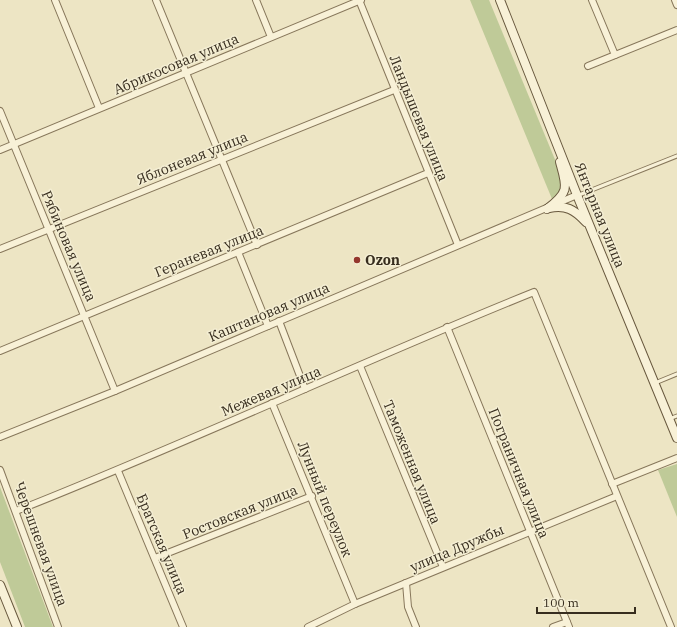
<svg xmlns="http://www.w3.org/2000/svg" width="677" height="627" viewBox="0 0 677 627" font-family="'IBM Plex Serif',serif">
	<style>
		.green { fill: #bfca98 }
		.lines { fill: none; stroke-linecap: round; stroke-linejoin: round }
		.lane-casing { stroke: #87775b; stroke-width: 5 }
		.street-casing { stroke: #87775b; stroke-width: 8 }
		.secondary-casing { stroke: #68583e; stroke-width: 10 }
		.lane { stroke: #f8f1d7; stroke-width: 3 }
		.street { stroke: #f8f1d7; stroke-width: 6 }
		.secondary { stroke: #f8f1d7; stroke-width: 8 }
		.poi-dot { fill: #94372d; stroke: #f4eed3; stroke-width: 1.5 }
		.labels { text-anchor: middle; dominant-baseline: central; stroke-width: 3; stroke-linejoin: round; paint-order: stroke }
		.street-label { font-size: 14px; fill: #372d1e; stroke: #f4eed3 }
		.poi-label { font-size: 14px; font-weight: bold; fill: #372d1e; stroke: #f4eed3; text-anchor: start }
	</style>
	<rect width="100%" height="100%" fill="#ede5c4"/>
	<!-- green -->
	<g class="green">
		<path d="M470 0H489L568 191 562 196 552 199Z"/>
		<path d="M677 464V517L658 470Z"/>
		<path d="M0 487 53 627H25L0 562Z"/>
	</g>
	<g class="lines">
		<defs>
			<g id="lane">
				<path d="M579 195 677 156"/>
				<path d="M655 383 677 374"/>
				<path d="M669 419 677 416"/>
			</g>
			<g id="street">
				<path d="M55 0 99 108"/>
				<path d="M156 0 257 245"/>
				<path d="M256 0 271 37"/>
				<path d="M359 0 458 245"/>
				<path d="M592 0 615 55"/>
				<path d="M675 0 677 5"/>
				<path d="M588 66 677 30"/>
				<path d="M0 111 115 391"/>
				<path d="M0 150 361 0"/>
				<path d="M0 249 394 90"/>
				<path d="M238 252 268 326"/>
				<path d="M279 321 305 389"/>
				<path d="M447 327 569 627"/>
				<path d="M0 351 428 173"/>
				<path d="M360 366 443 567"/>
				<path d="M272 403 355 604"/>
				<path d="M0 437 115 391 577 195"/>
				<path d="M0 470 58 627"/>
				<path d="M118 471 183 627"/>
				<path d="M612 484 677 458"/>
				<path d="M16 511C191 442 360 362 534 292L671 627"/>
				<path d="M155 558 312 496"/>
				<path d="M406 583 408 607 416 627"/>
				<path d="M308 627 355 604 617 496"/>
				<path d="M553 627 567 622"/>
			</g>
			<g id="secondary">
				<path d="M500 0 577 195 677 438"/>
				<path d="M549 208C566 205 574 209 586 222"/>
				<path d="M547 209C570 192 567 187 560 162"/>
				<path d="M0 585 17 627"/>
			</g>
		</defs>
		<!-- lane casing -->
		<use href="#lane" class="lane-casing"/>
		<!-- street casing -->
		<use href="#street" class="street-casing"/>
		<!-- secondary casing -->
		<use href="#secondary" class="secondary-casing"/>
		<!-- lane -->
		<use href="#lane" class="lane"/>
		<!-- street -->
		<use href="#street" class="street"/>
		<!-- secondary -->
		<use href="#secondary" class="secondary"/>
	</g>
	<!-- markers -->
	<circle class="poi-dot" cx="357" cy="260" r="4"/>
	<g class="labels">
		<!-- street labels -->
		<g class="street-label">
			<text transform="translate(176 64) rotate(-23)">Абрикосовая улица</text>
			<text transform="translate(419 118) rotate(68)">Ландышевая улица</text>
			<text transform="translate(192 158) rotate(-22)">Яблоневая улица</text>
			<text transform="translate(600 215) rotate(68)">Янтарная улица</text>
			<text transform="translate(69 246) rotate(67)">Рябиновая улица</text>
			<text transform="translate(209 251) rotate(-22)">Гераневая улица</text>
			<text transform="translate(269 312) rotate(-23)">Каштановая улица</text>
			<text transform="translate(271 391) rotate(-23)">Межевая улица</text>
			<text transform="translate(412 462) rotate(68)">Таможенная улица</text>
			<text transform="translate(519 473) rotate(68)">Пограничная улица</text>
			<text transform="translate(325 499) rotate(68)">Лунный переулок</text>
			<text transform="translate(240 512) rotate(-22)">Ростовская улица</text>
			<text transform="translate(41 544) rotate(70)">Черешневая улица</text>
			<text transform="translate(162 544) rotate(67)">Братская улица</text>
			<text transform="translate(457 548) rotate(-23)">улица Дружбы</text>
		</g>
		<!-- poi labels -->
		<g class="poi-label">
			<text x="365" y="260">Ozon</text>
		</g>
	</g>
	<!-- scale -->
	<path d="M537 607v6h98v-6" fill="none" stroke="#372d1e" stroke-width="2"/>
	<text x="543" y="607" font-size="12" fill="#372d1e" stroke="#f4eed3" stroke-width="3" paint-order="stroke">100 m</text>
</svg>
